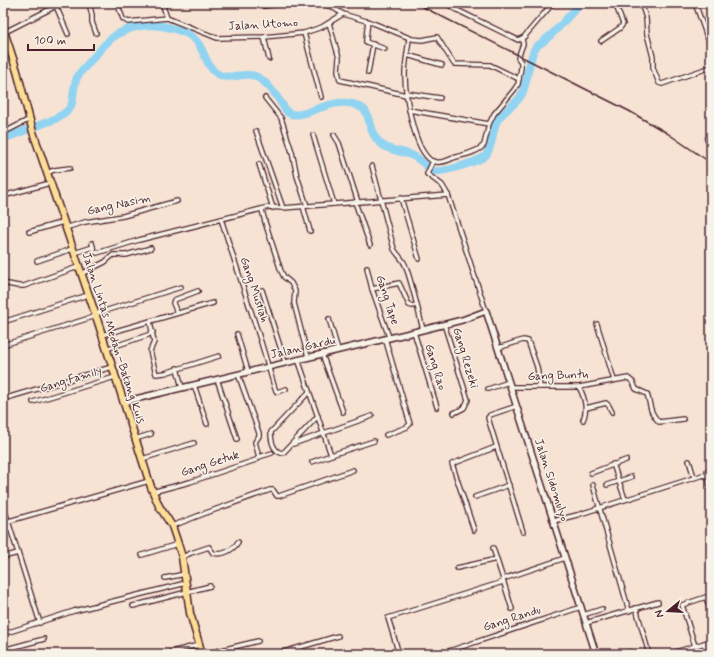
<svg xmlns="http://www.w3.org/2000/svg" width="714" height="657" viewBox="0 0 714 657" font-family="Mynerve,sans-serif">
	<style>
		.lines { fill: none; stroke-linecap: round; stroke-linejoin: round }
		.river { stroke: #91d4f2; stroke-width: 8 }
		.street-casing { stroke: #4a1f2b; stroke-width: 6 }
		.secondary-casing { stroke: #4a1f2b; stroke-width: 8 }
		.highway-casing { stroke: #4a1f2b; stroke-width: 9 }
		.street { stroke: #f7f3e8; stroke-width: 3.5 }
		.secondary { stroke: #f7f3e8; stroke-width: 5 }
		.highway { stroke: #fcde96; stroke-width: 6 }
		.rail { stroke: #4a1f2b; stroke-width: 1.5 }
		.labels { text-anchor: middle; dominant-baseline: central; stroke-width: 3; stroke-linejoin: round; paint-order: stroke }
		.street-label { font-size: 12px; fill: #4a1f2b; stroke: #f7f3e8 }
	</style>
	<rect width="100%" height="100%" fill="#f6e3d4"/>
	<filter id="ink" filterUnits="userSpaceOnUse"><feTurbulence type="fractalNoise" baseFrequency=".025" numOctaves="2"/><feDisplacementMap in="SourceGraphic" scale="8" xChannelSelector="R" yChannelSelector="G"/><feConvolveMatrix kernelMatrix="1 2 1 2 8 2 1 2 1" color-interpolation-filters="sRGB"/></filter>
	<g filter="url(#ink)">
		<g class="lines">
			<!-- river -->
			<path class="river" d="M3 139 55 119C60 116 68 112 71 106 75 95 72 84 79 74 83 69 87 65 91 60 98 53 104 44 112 38 127 26 148 23 167 27 175 29 185 31 192 37 204 45 204 63 215 72 229 83 241 71 255 76 269 82 279 100 287 112 303 124 335 90 362 108 372 114 366 134 384 146 393 152 406 151 415 157 422 160 427 169 435 171 442 173 481 161 486 155 493 146 492 133 496 123 502 110 516 106 522 94 528 80 528 64 534 50 536 45 541 44 545 40 558 30 569 15 581 3"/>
			<defs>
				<g id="street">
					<path d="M89 3 92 15V22L96 33"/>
					<path d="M117 3 123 19 128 22 167 18 217 38 264 37 304 33 322 27 343 14"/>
					<path d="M162 3 167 18"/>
					<path d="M262 3 264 6 287 3"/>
					<path d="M321 3 332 7 343 14 373 23 412 39 422 40 437 37 454 64 490 65 519 79"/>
					<path d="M446 3 455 9 518 40 524 37 553 3"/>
					<path d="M641 3 646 18 647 34 653 57V68L659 83 662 84 711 67"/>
					<path d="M695 3 707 37 711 38"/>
					<path d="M56 6 68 34"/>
					<path d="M368 21 366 39V42L385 49"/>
					<path d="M329 23 339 58 338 71 340 80 406 95"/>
					<path d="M5 32 62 3"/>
					<path d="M304 33 321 97"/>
					<path d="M264 37 269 59"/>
					<path d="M409 38C408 50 405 62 405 75 405 94 414 151 432 161 439 164 447 161 453 158 462 155 477 153 484 145L489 124 494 114 514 90 518 84 521 68V62L518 58 519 55 523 44 522 39"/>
					<path d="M601 41 620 28 623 24 615 3"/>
					<path d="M407 55 442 65"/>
					<path d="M368 73 373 44"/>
					<path d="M406 93 440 98"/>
					<path d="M265 98 281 118 292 152 297 176 307 206"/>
					<path d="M409 110 489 124"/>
					<path d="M256 131 283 208"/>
					<path d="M3 133 30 119"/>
					<path d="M313 135 334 204"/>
					<path d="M334 135 339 143 358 202"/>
					<path d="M707 139 711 135"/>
					<path d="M433 161 427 174 442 185 448 195 486 311"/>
					<path d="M259 164 273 208"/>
					<path d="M372 166 394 249C397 255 403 258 406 267 413 287 418 309 423 330"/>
					<path d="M47 173 54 170 70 168"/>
					<path d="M3 196 50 183"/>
					<path d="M401 198 419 259"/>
					<path d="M355 202 370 245"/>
					<path d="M303 206 310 231"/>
					<path d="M262 210 265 222 281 271 284 277 291 283 295 291 294 303 308 357"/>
					<path d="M221 219 261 342 275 389 277 392 286 389"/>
					<path d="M65 228 85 222 123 216 177 201"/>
					<path d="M29 232 63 222"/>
					<path d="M92 243 94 251 97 253 139 240 269 207 283 208 448 195"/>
					<path d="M74 253 93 247"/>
					<path d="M37 261 72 249"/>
					<path d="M367 268 372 289 389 337"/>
					<path d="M81 274 105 262 113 255H126L151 248"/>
					<path d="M3 283 18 286H24L78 267"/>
					<path d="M372 289 399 283 409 305 412 306 417 305"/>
					<path d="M262 290 285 362"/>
					<path d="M177 313 173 303 174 300 198 291"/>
					<path d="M95 314 181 287"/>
					<path d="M329 319 338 350"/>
					<path d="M150 321 154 342 150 351 156 374 165 373 219 356"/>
					<path d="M3 322 88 295"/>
					<path d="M444 324 468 400 464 408 454 413"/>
					<path d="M597 324 614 380"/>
					<path d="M414 332 437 407"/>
					<path d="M237 334 248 371"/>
					<path d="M102 335 213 303"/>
					<path d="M385 338 410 424 407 427 386 435"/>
					<path d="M3 345 96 316"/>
					<path d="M498 348 523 340 528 341 537 367 540 387"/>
					<path d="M106 349 148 335 153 332"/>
					<path d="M322 354 343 412"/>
					<path d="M298 359 331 455 312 462"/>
					<path d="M177 368 182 388"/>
					<path d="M238 374 259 433V436L255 442 259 457"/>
					<path d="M217 379 237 439"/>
					<path d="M194 385 207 424"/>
					<path d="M511 387H579L628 378 633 382 636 389 647 394C651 406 649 412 659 422L683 419"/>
					<path d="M579 387C585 398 588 409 583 420"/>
					<path d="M488 389 509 382"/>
					<path d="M309 392 271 432C271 440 273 450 281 453L284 452 318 416"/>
					<path d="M3 399 112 367"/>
					<path d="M33 402 115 377"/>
					<path d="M517 406 490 415 488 418 523 532"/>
					<path d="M586 408 606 403 609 406 612 412"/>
					<path d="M135 439 151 434"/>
					<path d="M293 444 372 416"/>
					<path d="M331 455 374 441"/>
					<path d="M142 459 194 443"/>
					<path d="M689 461 694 477"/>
					<path d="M613 464 625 499"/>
					<path d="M591 473 626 460"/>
					<path d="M706 476 707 471 711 469"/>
					<path d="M593 485 629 611"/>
					<path d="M607 485 631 477"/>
					<path d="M152 492 190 482 256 460 259 457 272 453"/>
					<path d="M475 497 509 485"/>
					<path d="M3 505 40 623"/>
					<path d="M9 521 149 481"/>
					<path d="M553 521 577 515 700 476 704 475 708 477 711 489"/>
					<path d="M172 526 203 514 270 490H273L277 496H279L353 470"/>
					<path d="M3 529 10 528"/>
					<path d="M474 530 452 464 496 447"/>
					<path d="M493 548 503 579 565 558"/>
					<path d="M142 555 178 544"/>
					<path d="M3 557 18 553"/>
					<path d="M182 557 191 553 209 547 213 553C223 556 233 550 238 542"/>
					<path d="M457 568 497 559"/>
					<path d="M165 578 185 574"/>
					<path d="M503 580 512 609"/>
					<path d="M133 606 210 586"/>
					<path d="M636 608 649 654"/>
					<path d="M583 615 602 609"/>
					<path d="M586 623 658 602"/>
					<path d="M3 634 74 611 186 583"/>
					<path d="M704 643 707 654"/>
					<path d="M695 646 682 605 706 597 711 613"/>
					<path d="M3 650 44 639"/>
					<path d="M171 652 199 645"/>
					<path d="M205 654 258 641"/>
					<path d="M277 654 338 636"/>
					<path d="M399 654 388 618 503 582"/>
					<path d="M448 654 449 651 581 607"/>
					<path d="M623 654 630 652 640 654"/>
					<path d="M669 654 711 641"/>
				</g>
				<path id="secondary" d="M123 402 414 332 462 320 486 311 596 654"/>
				<path id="highway" d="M3 28 17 71 33 132 96 316 151 487 159 506 172 526 178 544 182 557 190 613 202 654"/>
			</defs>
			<!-- street casing -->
			<use href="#street" class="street-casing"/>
			<!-- secondary casing -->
			<use href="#secondary" class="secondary-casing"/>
			<!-- highway casing -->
			<use href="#highway" class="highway-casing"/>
			<!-- street -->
			<use href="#street" class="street"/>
			<!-- secondary -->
			<use href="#secondary" class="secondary"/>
			<!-- highway -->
			<use href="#highway" class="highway"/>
			<!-- rail -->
			<path class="rail" d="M415 3 629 111 667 133 711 163"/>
		</g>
	</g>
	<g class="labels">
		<!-- street labels -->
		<g class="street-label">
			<text transform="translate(263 25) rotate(-3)">Jalan Utomo</text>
			<text transform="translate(119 205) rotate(-12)">Gang Nasim</text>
			<text transform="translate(254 290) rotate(72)">Gang Mustiah</text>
			<text transform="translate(387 300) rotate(72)">Gang Tape</text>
			<text transform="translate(113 338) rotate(72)">Jalan Lintas Medan–Batang Kuis</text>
			<text transform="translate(303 348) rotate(-13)">Jalan Gardu</text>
			<text transform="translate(465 358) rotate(73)">Gang Rezeki</text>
			<text transform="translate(435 367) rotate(73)">Gang Rao</text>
			<text transform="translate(558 376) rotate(-2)">Gang Buntu</text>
			<text transform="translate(71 380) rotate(-17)">Gang Family</text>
			<text transform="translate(210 464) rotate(-18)">Gang Getuk</text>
			<text transform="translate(551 480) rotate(72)">Jalan Sidomulyo</text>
			<text transform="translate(512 619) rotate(-18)">Gang Randu</text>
		</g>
	</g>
	<!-- margin -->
	<rect width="714" height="657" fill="none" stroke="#f7f3e8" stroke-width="16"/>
	<rect x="8" y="8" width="698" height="641" fill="none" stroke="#4a1f2b" stroke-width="1.5" filter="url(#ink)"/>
	<!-- north arrow -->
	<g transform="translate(668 611) rotate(252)" stroke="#f7f3e8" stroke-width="3" paint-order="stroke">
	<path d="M0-3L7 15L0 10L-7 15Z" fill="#4a1f2b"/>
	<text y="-6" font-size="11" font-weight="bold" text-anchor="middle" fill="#4a1f2b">N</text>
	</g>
	<!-- scale -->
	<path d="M28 44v6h66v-6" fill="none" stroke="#4a1f2b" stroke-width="2"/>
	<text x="34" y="44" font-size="12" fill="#4a1f2b" stroke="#f7f3e8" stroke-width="3" paint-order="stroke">100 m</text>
</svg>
